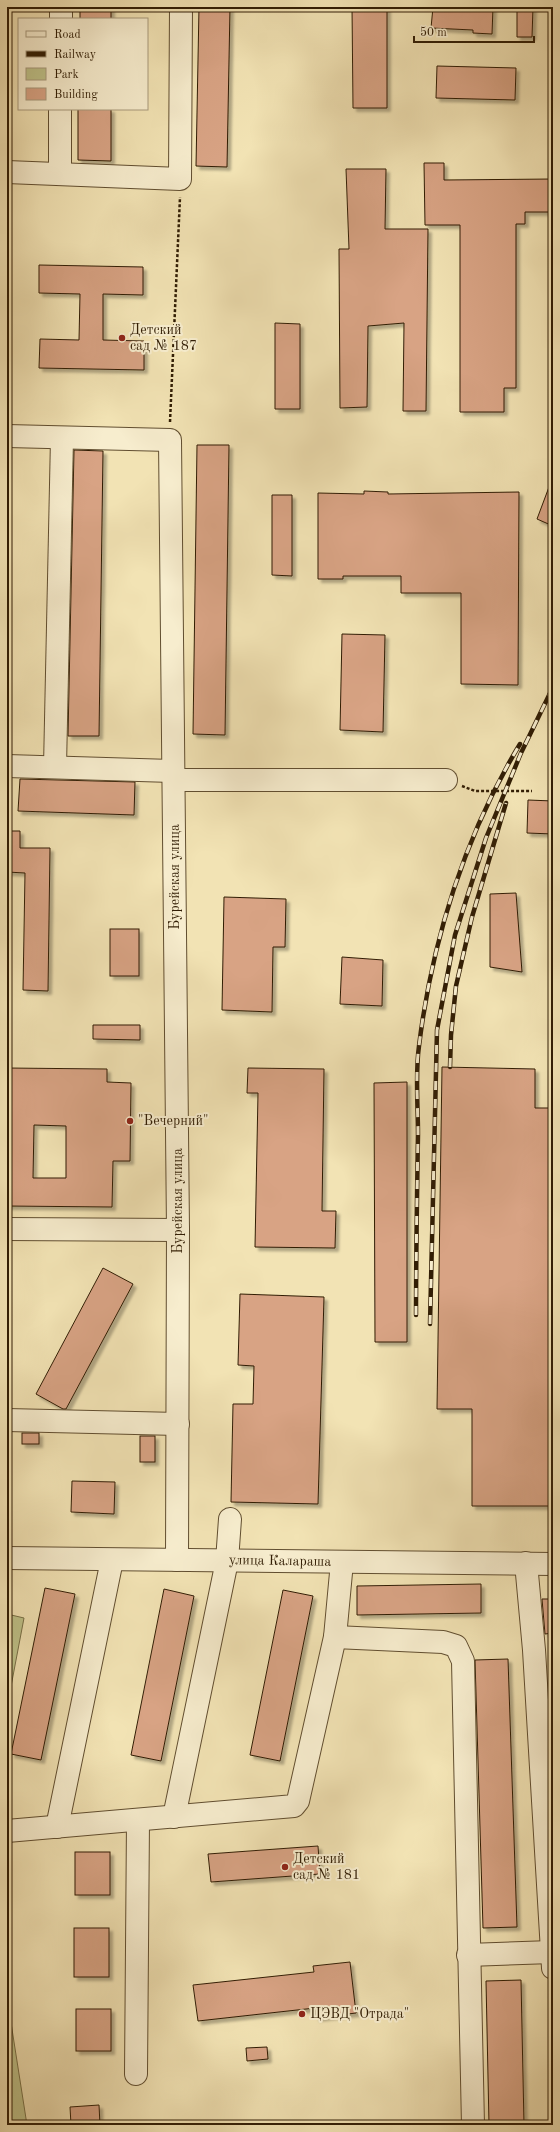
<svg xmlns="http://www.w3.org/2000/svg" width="560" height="2132" viewBox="0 0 560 2132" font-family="'Old Standard TT',serif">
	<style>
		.green { fill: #bfc38a; stroke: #787047 }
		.building { fill: #d8a384; stroke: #311d04; fill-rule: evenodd; filter: url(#shadow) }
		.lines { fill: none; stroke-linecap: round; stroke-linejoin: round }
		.minor-casing { stroke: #614e30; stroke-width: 24 }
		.path { stroke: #311d04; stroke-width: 2.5; stroke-dasharray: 3 2; stroke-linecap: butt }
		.minor { stroke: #f7edce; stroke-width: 22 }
		.rail-casing { stroke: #311d04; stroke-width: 4.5 }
		.rail { stroke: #f7edce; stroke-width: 3; stroke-dasharray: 9; stroke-linecap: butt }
		.poi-dot { fill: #8f2418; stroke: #f7edce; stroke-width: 1.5 }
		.labels { text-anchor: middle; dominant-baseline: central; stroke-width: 4; stroke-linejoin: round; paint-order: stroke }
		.poi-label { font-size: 14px; fill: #311d04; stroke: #f7edce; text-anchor: start }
		.street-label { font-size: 14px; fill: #311d04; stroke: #f7edce }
	</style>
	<defs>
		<filter id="shadow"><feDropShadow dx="3.5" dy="3.5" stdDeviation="1" flood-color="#0004"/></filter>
	</defs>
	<rect width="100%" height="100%" fill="#f2e3b4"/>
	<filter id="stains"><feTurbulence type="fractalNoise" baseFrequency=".005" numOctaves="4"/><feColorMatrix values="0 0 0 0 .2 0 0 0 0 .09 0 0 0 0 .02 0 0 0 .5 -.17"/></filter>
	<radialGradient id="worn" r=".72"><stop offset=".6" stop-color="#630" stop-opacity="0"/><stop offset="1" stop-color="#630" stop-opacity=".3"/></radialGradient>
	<!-- green -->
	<g class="green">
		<path d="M7 1614 24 1618 9 1697H7Z"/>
		<path d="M7 1993 9 2010 27 2125H7Z"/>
	</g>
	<!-- building -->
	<g class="building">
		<rect x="80" y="7" width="31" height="12"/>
		<path d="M199 7H230L227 167 196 166Z"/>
		<path d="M352 7H387V108H353Z"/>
		<path d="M433 7H493L492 34 473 33V30L431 28Z"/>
		<path d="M517 7H533L532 37H517Z"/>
		<path d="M437 66 516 68 515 100 436 98Z"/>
		<path d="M78 109H111V161L78 160Z"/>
		<path d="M424 163H444V180L553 179V212H525V224H516V388H504V412H460V225H425Z"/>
		<path d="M346 169H386L385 229H428L426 411H403L404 323 368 326 367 407 340 408 339 249H349Z"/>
		<path d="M39 265 143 267V295L103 294V340L144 341V370L39 368 40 339 79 340 80 294 39 293Z"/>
		<path d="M275 323 300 324V409H275Z"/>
		<path d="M197 445H229L225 735 193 734Z"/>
		<path d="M74 450 103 451 99 736H68Z"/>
		<path d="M552 479H553V526L537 519Z"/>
		<path d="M364 491 388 492V494L519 492 518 685 461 684V593H401V576H343V579H318V493L364 494Z"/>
		<path d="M272 495H292V576L272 575Z"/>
		<path d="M342 634 385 635 383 732 340 730Z"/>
		<path d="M20 779 135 782 134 815 18 811Z"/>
		<path d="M528 800 553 801V834L527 833Z"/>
		<path d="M7 831H20V848H50L48 991 23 990 25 873 7 872Z"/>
		<path d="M516 893 522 972 490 967V894Z"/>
		<path d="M224 897 286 899 285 947H273L272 1012 222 1010Z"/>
		<rect x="110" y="929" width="29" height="47"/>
		<path d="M342 957 383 960 382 1006 340 1004Z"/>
		<path d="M93 1025H140V1040L93 1039Z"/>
		<path d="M442 1067 535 1069V1108H553V1506H472V1409H437Z"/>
		<path d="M7 1068 107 1069V1082L131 1083 130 1161H113L112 1207 7 1206ZM34 1125 66 1126V1178H33Z"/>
		<path d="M248 1068 324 1069 322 1211H336L335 1248 255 1247 258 1093H247Z"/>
		<path d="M407 1082V1342H375L374 1083Z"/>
		<path d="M103 1268 133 1284 66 1409H63L36 1394Z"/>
		<path d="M240 1294 324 1297 318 1504 231 1502 233 1404H253L254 1366 238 1365Z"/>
		<rect x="22" y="1433" width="17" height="11"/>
		<rect x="140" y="1436" width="15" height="26"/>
		<path d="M72 1481 115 1482 114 1514 71 1512Z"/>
		<path d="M481 1584V1613L357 1615V1586Z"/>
		<path d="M45 1588 75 1594 41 1760 11 1754Z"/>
		<path d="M164 1589 194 1596 161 1761 131 1755Z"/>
		<path d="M283 1590 313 1596 280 1761 250 1755Z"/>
		<path d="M542 1599H553V1633L545 1634Z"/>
		<path d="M508 1659 517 1927 483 1928 475 1660Z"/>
		<path d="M318 1846 320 1874 211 1882 208 1854Z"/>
		<rect x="75" y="1852" width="35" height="43"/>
		<rect x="74" y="1928" width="35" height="49"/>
		<path d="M350 1962 356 2013 316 2018 315 2008 198 2021 193 1985 314 1972 313 1966Z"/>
		<path d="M521 1980 524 2125H489L486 1981Z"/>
		<rect x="76" y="2009" width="35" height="42"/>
		<path d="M267 2047 268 2059 247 2061 246 2048Z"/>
		<path d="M99 2105 100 2125H71L70 2107Z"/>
	</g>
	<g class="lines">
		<defs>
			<g id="minor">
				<path d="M61 19V7"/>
				<path d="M7 172 180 179 181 7"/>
				<path d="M60 174V109"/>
				<path d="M7 436 170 440 178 1230 177 1560"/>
				<path d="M7 766 172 771"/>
				<path d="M55 767 62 438"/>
				<path d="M175 780H446"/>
				<path d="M7 1229 178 1230"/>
				<path d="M7 1420 178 1424"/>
				<path d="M7 1558 553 1564"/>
				<path d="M526 1563 534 1650 553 1968"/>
				<path d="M335 1637 443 1642 456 1646 463 1661 473 2125"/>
				<path d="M174 1817 227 1561 230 1519"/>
				<path d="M57 1827 112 1560"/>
				<path d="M7 1831 294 1806 298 1801 335 1637 342 1562"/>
				<path d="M468 1955 552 1952"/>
				<path d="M136 2074 138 1820"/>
			</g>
		</defs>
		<!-- minor casing -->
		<use href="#minor" class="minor-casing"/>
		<!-- path -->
		<g class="path">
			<path d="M170 422 180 197"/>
			<path d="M462 786 475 791H532"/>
		</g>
		<!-- minor -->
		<use href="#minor" class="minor"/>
		<defs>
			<g id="rail">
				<path d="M450 1067 451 1035 456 986 472 917 506 803"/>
				<path d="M416 1315C416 1255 417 1194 418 1134 418 1105 415 1074 419 1046 432 940 465 835 520 744"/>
				<path d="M430 1324 437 1030 455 935 486 838 521 753 553 687"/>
			</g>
		</defs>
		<!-- rail casing -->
		<use href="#rail" class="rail-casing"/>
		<!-- rail -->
		<use href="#rail" class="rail"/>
	</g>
	<!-- markers -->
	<g class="poi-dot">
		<circle cx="122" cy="338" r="4"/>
		<circle cx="130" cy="1121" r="4"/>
		<circle cx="285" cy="1867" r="4"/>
		<circle cx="302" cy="2014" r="4"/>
	</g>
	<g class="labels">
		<!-- poi labels -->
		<g class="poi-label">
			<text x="130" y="330">Детский<tspan x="130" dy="16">сад № 187</tspan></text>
			<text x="138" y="1121">"Вечерний"</text>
			<text x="293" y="1859">Детский<tspan x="293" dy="16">сад № 181</tspan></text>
			<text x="310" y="2014">ЦЭВД "Отрада"</text>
		</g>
		<!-- street labels -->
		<g class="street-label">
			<text transform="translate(175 877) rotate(-90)">Бурейская улица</text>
			<text transform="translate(178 1201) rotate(-90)">Бурейская улица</text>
			<text transform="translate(280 1561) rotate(1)">улица Калараша</text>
		</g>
	</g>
	<!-- margin -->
	<rect width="560" height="2132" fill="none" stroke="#f2e3b4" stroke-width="24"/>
	<rect x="8" y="8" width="544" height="2116" fill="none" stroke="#311d04" stroke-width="2"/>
	<rect x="12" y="12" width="536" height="2108" fill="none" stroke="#311d04"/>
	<!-- legend -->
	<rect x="18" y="18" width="130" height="92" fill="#f7edce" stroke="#a89a7d"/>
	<rect x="26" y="31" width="20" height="6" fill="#f7edce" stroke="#a89a7d"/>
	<text x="54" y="38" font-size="12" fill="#311d04">Road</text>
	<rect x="26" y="51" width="20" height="6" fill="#311d04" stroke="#a89a7d"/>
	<text x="54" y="58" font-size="12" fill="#311d04">Railway</text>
	<rect x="26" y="68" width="20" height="12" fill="#bfc38a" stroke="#a89a7d"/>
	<text x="54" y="78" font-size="12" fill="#311d04">Park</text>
	<rect x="26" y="88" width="20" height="12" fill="#d8a384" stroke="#a89a7d"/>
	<text x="54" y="98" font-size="12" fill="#311d04">Building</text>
	<!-- scale -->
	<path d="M414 36v6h120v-6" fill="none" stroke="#311d04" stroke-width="2"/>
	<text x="420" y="36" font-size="12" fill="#311d04" stroke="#f7edce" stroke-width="3" paint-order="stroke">50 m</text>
	<rect width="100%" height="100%" filter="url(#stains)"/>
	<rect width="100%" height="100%" fill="url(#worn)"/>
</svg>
